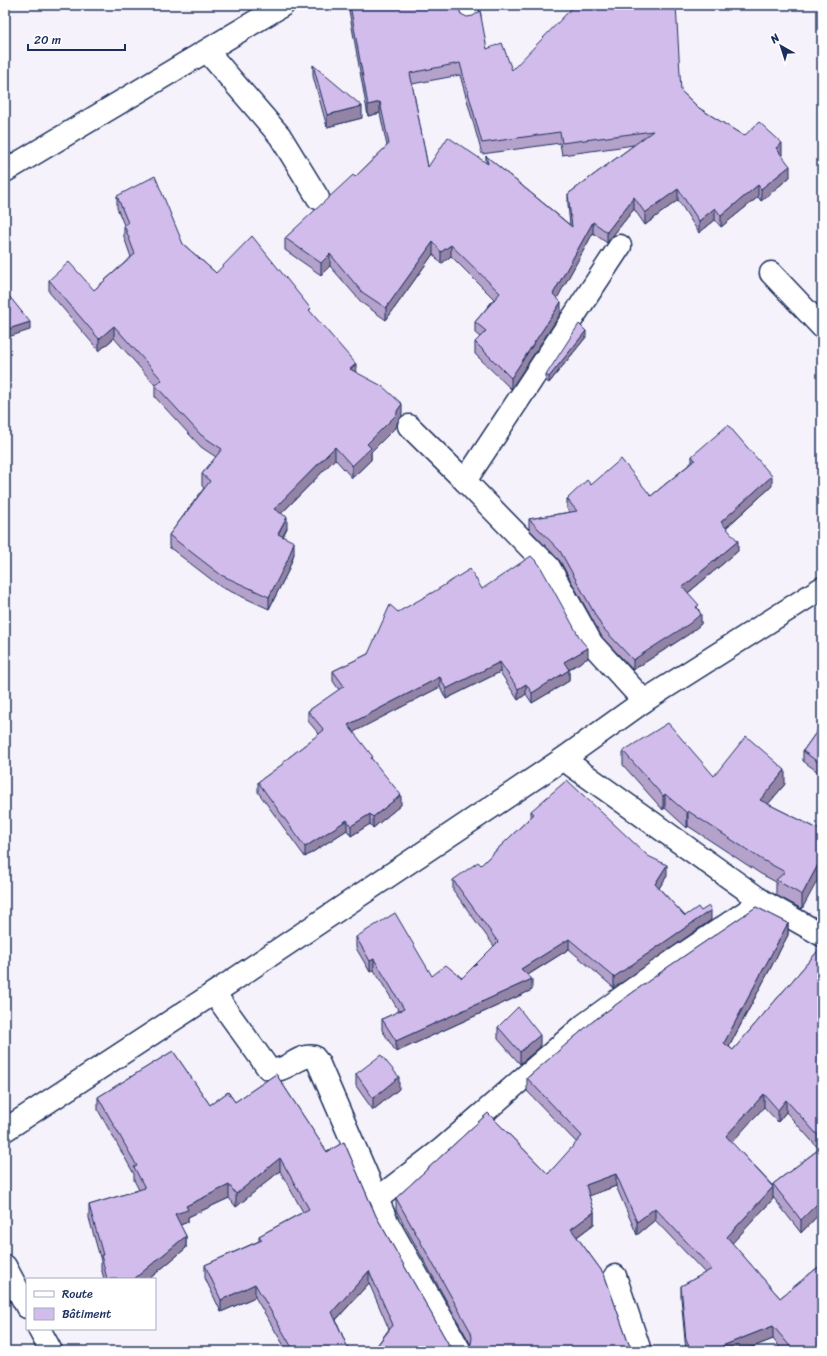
<svg xmlns="http://www.w3.org/2000/svg" width="827" height="1356" viewBox="0 0 827 1356" font-family="Sriracha,sans-serif">
	<style>
		.lines { fill: none; stroke-linecap: round; stroke-linejoin: round }
		.minor-casing { stroke: #1b2f5e; stroke-width: 25 }
		.minor { stroke: #fff; stroke-width: 22 }
		.wall { fill: #b5a2cb; stroke: #1b2f5e; fill-rule: evenodd }
		.shaded-wall { fill: #9384a5; stroke: #1b2f5e }
		.building { fill: #d2bcec; stroke: #1b2f5e; fill-rule: evenodd }
	</style>
	<rect width="100%" height="100%" fill="#f6f2fb"/>
	<filter id="ink" filterUnits="userSpaceOnUse"><feTurbulence type="fractalNoise" baseFrequency=".025" numOctaves="2"/><feDisplacementMap in="SourceGraphic" scale="8" xChannelSelector="R" yChannelSelector="G"/><feConvolveMatrix kernelMatrix="1 2 1 2 8 2 1 2 1" color-interpolation-filters="sRGB"/></filter>
	<g filter="url(#ink)">
		<g class="lines">
			<defs>
				<g id="minor">
					<path d="M465 5 469 16"/>
					<path d="M207 51 280 136 318 198"/>
					<path d="M5 171 283 5"/>
					<path d="M620 246 465 481 549 567 592 644 644 701"/>
					<path d="M771 273 822 327"/>
					<path d="M409 426 465 481"/>
					<path d="M563 759 762 901 822 935"/>
					<path d="M214 993 268 1068C284 1076 298 1053 314 1057L318 1062 387 1222 460 1351"/>
					<path d="M5 1130 214 993 563 759 644 701 822 588"/>
					<path d="M377 1199 442 1149 584 1025 661 969 762 901"/>
					<path d="M5 1266 27 1307"/>
					<path d="M615 1276 640 1351"/>
					<path d="M39 1329 51 1351"/>
				</g>
			</defs>
			<!-- minor casing -->
			<use href="#minor" class="minor-casing"/>
			<!-- minor -->
			<use href="#minor" class="minor"/>
		</g>
		<!-- wall -->
		<g class="wall">
			<path d="M348 5H457L461 14 487 49 512 70 681 91 699 108 744 136 782 155H781L790 177 761 201 758 197 721 227 715 220 699 233 678 200 645 225 634 209 607 243 593 233 557 298 561 313 511 389 475 354V342L480 337 475 333V322L494 299 451 256 441 264 433 254 386 320 362 303 330 266 321 275 285 250V238L355 177 387 146 380 113 368 116ZM460 75 482 154 560 143 562 155 634 145 568 194V205L570 225 486 156V163L428 167 412 84Z"/>
			<path d="M313 65 362 118 327 127 313 76Z"/>
			<path d="M117 196 183 244 216 273 311 313 356 373 402 416 397 423V426L371 452V460L352 478 335 459 281 514 287 528 283 536 294 554 288 571 269 609 221 587 169 547V535L204 488 202 486V474L216 457 201 447 155 397V385L114 338 99 351 49 292V280L94 290 131 257 124 237V225L117 208Z"/>
			<path d="M586 337 549 383 546 381V375Z"/>
			<path d="M692 456 772 486 726 528 738 551 688 593 699 610 701 624 689 634 633 670 602 637 560 561 529 529V519L570 512 567 509V499L591 485 651 496 692 462Z"/>
			<path d="M482 589 588 658 569 669V681L532 703 526 694 518 700 500 672 446 699 440 687 353 732 373 761 401 805 373 828 370 824 351 836 347 830 305 857 258 792V782L283 764V762L319 734 308 721V711L339 690 333 681V671L368 654 398 612Z"/>
			<path d="M822 724V775L803 761V751Z"/>
			<path d="M623 751 714 776 785 784 768 804 822 831 802 909 776 895V882L761 874 688 826 687 828 665 808 663 810 623 765Z"/>
			<path d="M531 811 667 876 659 888 685 916 701 911 711 920 614 988 569 949 528 975 532 990 396 1052 382 1030V1019L399 1011 374 970 370 972 356 948V937L432 976 462 978 494 946 453 890V880L481 865 531 817Z"/>
			<path d="M756 907 788 923V935L729 1047 733 1050 822 946V1211L801 1233 773 1197V1199L732 1243 780 1298 822 1264V1351H783L773 1339 742 1351H686L681 1298V1286L705 1273 655 1220 637 1235 616 1186 589 1196 594 1212V1224L577 1237 604 1274 628 1342 631 1348 636 1350V1351H373L389 1329 369 1283 336 1320 349 1351H287L255 1297 221 1312 205 1278V1265L259 1241V1236L303 1212 280 1171 236 1207 229 1198 188 1217V1222L180 1225 186 1236V1248L149 1279H104L101 1268V1261L89 1218V1205L139 1190 134 1180V1174L98 1110V1097L173 1051 210 1105 228 1092 235 1102 276 1074 327 1152 344 1142 376 1216 449 1345 454 1349 460 1351 466 1350 471 1345 396 1210V1198L488 1113 548 1174 577 1143 527 1091V1078L592 1022 668 967ZM764 1107 778 1122 786 1112 819 1149 773 1184V1186L731 1142Z"/>
			<path d="M498 1027 540 1047 520 1064 498 1039Z"/>
			<path d="M356 1074 399 1089 373 1110 356 1086Z"/>
		</g>
		<!-- shaded-wall -->
		<g class="shaded-wall">
			<path d="M380 102V113L368 116V105Z"/>
			<path d="M362 106V118L327 127V115Z"/>
			<path d="M782 143V155L776 160V148Z"/>
			<path d="M790 166V177L761 201V189Z"/>
			<path d="M758 185V197L721 227V216Z"/>
			<path d="M678 189V200L645 225V213Z"/>
			<path d="M634 197V209L607 243V232Z"/>
			<path d="M715 208V220L699 233V221Z"/>
			<path d="M593 222V233L553 306V294Z"/>
			<path d="M433 242V254L386 320V308Z"/>
			<path d="M451 245V256L441 264V252Z"/>
			<path d="M330 254V266L321 275V263Z"/>
			<path d="M561 302V313L511 389V378Z"/>
			<path d="M30 322V330L5 338V330Z"/>
			<path d="M114 326V338L99 351V339Z"/>
			<path d="M586 331V337L549 383V377Z"/>
			<path d="M356 364V376L350 369Z"/>
			<path d="M402 404V416L397 423V426L371 452V460L352 478V466L367 444 397 411Z"/>
			<path d="M335 447V459L274 521V509Z"/>
			<path d="M772 476V486L721 532V522Z"/>
			<path d="M287 517V528L278 546V534Z"/>
			<path d="M738 541V551L683 597V587Z"/>
			<path d="M294 542V554L288 571 269 609V597Z"/>
			<path d="M701 614V624L689 634 633 670V660Z"/>
			<path d="M588 648V658L564 672V662Z"/>
			<path d="M500 662V672L446 699V689Z"/>
			<path d="M569 670V681L532 703V693Z"/>
			<path d="M440 677V687L348 735V725Z"/>
			<path d="M526 684V694L518 700V689Z"/>
			<path d="M785 770V784L760 814V800Z"/>
			<path d="M665 794V808L663 810V796Z"/>
			<path d="M401 795V805L373 828V817Z"/>
			<path d="M688 811V826L687 828V813Z"/>
			<path d="M370 814V824L351 836V826Z"/>
			<path d="M347 820V830L305 857V847Z"/>
			<path d="M822 857V872L802 909V895Z"/>
			<path d="M667 865V876L655 894V884Z"/>
			<path d="M711 910V920L614 988V977Z"/>
			<path d="M788 923V935L724 1056V1043Z"/>
			<path d="M569 939V949L521 979V969Z"/>
			<path d="M374 959V970L370 972V961Z"/>
			<path d="M532 979V990L396 1052V1041Z"/>
			<path d="M540 1035V1047L520 1064V1052Z"/>
			<path d="M399 1077V1089L373 1110V1098Z"/>
			<path d="M764 1094V1107L726 1149V1136Z"/>
			<path d="M786 1100V1112L778 1122V1110Z"/>
			<path d="M280 1158V1171L236 1207V1194Z"/>
			<path d="M616 1174V1186L586 1197V1185Z"/>
			<path d="M229 1185V1198L188 1217V1222L175 1227V1214L186 1206Z"/>
			<path d="M773 1187V1199L727 1249V1237Z"/>
			<path d="M822 1199V1211L801 1233V1220Z"/>
			<path d="M655 1208V1220L637 1235V1222Z"/>
			<path d="M594 1212V1224L571 1241V1229Z"/>
			<path d="M186 1236V1248L149 1279H134Z"/>
			<path d="M369 1271V1283L332 1324V1312Z"/>
			<path d="M255 1284V1297L221 1312V1300Z"/>
			<path d="M773 1326V1339L742 1351H722V1346Z"/>
		</g>
		<!-- building -->
		<g class="building">
			<path d="M350 5H457L461 14 467 17 473 16 480 11 487 49 502 43 512 70 575 5H676L681 91 699 108 744 136 759 122 782 143 776 148 790 166 761 189 758 185 721 216 715 208 699 221 678 189 645 213 634 197 607 232 593 222 553 294 561 302 511 378 475 342 486 331 475 322 500 293 451 245 441 252 433 242 386 308 362 292 330 254 321 263 285 238 353 175 355 177 389 144 380 102 368 105ZM460 63 482 143 560 132 562 143 653 131 568 194 572 227 486 156 488 164 448 137 428 167 410 73Z"/>
			<path d="M313 65 362 106 327 115Z"/>
			<path d="M155 176 183 244 216 273 252 236 311 309 309 310 356 364 350 369 382 386 402 404 397 411V414L367 444 371 448 352 466 335 447 274 509 287 517 278 534 294 542 288 559 269 597 221 575 169 535 210 481 202 474 222 449 201 435 155 385 162 380 114 326 99 339 49 280 69 262 94 290 135 254 124 225 128 223 117 196Z"/>
			<path d="M5 291 30 322 5 330Z"/>
			<path d="M579 324 586 331 549 377 546 375Z"/>
			<path d="M728 425 772 476 721 522 738 541 683 587 699 605 696 607 701 614 689 624 633 660 602 627 560 551 529 519 577 511 567 499 587 480 591 485 621 459 651 496 695 460 692 456Z"/>
			<path d="M531 556 539 564 581 640 588 648 564 662 569 670 532 693 526 684 518 689 500 662 446 689 440 677 348 725 373 757 371 758 401 795 373 817 370 814 351 826 347 820 305 847 258 782 284 763 283 762 324 730 308 711 344 686 333 671 368 654 390 605 398 612 435 591 470 569 482 589Z"/>
			<path d="M668 723 714 776 746 736 785 770 760 800 822 831V857L802 895 776 880 785 872 761 859 688 811 687 813 665 794 663 796 623 751Z"/>
			<path d="M822 724V765L803 751Z"/>
			<path d="M567 780 648 856 667 865 655 884 685 916 698 907 701 911 709 906 711 910 614 977 569 939 521 969 532 979 396 1041 382 1019 404 1009 374 959 370 961 356 937 395 913 432 976 446 965 462 978 498 942 453 880 478 862 481 865 534 814 531 811Z"/>
			<path d="M756 907 788 923 724 1043 733 1050 822 946V1140L786 1100 778 1110 764 1094 726 1136 773 1187 727 1237 780 1298 822 1264V1351H794L773 1326 722 1346 724 1351H691L686 1340 681 1286 712 1269 655 1208 637 1222 616 1174 586 1185 594 1212 571 1229 604 1274 628 1342 631 1348 636 1350V1351H373L393 1325 369 1271 332 1312 349 1351H294L255 1284 221 1300 205 1265 262 1240 259 1236 309 1209 280 1158 236 1194 229 1185 186 1206 188 1210 175 1214 186 1236 134 1279H107L101 1255H103L89 1205 145 1188 134 1167 137 1166 98 1097 173 1051 210 1105 228 1092 235 1102 276 1074 327 1152 344 1142 376 1216 449 1345 454 1349 460 1351 466 1350 471 1344 472 1338 471 1332 396 1198 488 1113 548 1174 582 1136 527 1078 592 1022 668 967Z"/>
			<path d="M518 1007 540 1035 520 1052 498 1027Z"/>
			<path d="M381 1055 399 1077 373 1098 356 1074Z"/>
			<path d="M822 1147V1199L801 1220 773 1184Z"/>
		</g>
	</g>
	<!-- margin -->
	<rect width="827" height="1356" fill="none" stroke="#fff" stroke-width="20"/>
	<rect x="10" y="10" width="807" height="1336" fill="none" stroke="#1b2f5e" stroke-width="1.5" filter="url(#ink)"/>
	<!-- legend -->
	<rect x="26" y="1278" width="130" height="52" fill="#ffffff" stroke="#a4acbf"/>
	<rect x="34" y="1291" width="20" height="6" fill="#ffffff" stroke="#a4acbf"/>
	<text x="62" y="1298" font-size="12" fill="#1b2f5e">Route</text>
	<rect x="34" y="1308" width="20" height="12" fill="#d2bcec" stroke="#a4acbf"/>
	<text x="62" y="1318" font-size="12" fill="#1b2f5e">Bâtiment</text>
	<!-- north arrow -->
	<g transform="translate(781 46) rotate(321)" stroke="#ffffff" stroke-width="3" paint-order="stroke">
	<path d="M0-3L7 15L0 10L-7 15Z" fill="#1b2f5e"/>
	<text y="-6" font-size="11" font-weight="bold" text-anchor="middle" fill="#1b2f5e">N</text>
	</g>
	<!-- scale -->
	<path d="M28 44v6h97v-6" fill="none" stroke="#1b2f5e" stroke-width="2"/>
	<text x="34" y="44" font-size="12" fill="#1b2f5e" stroke="#ffffff" stroke-width="3" paint-order="stroke">20 m</text>
</svg>
